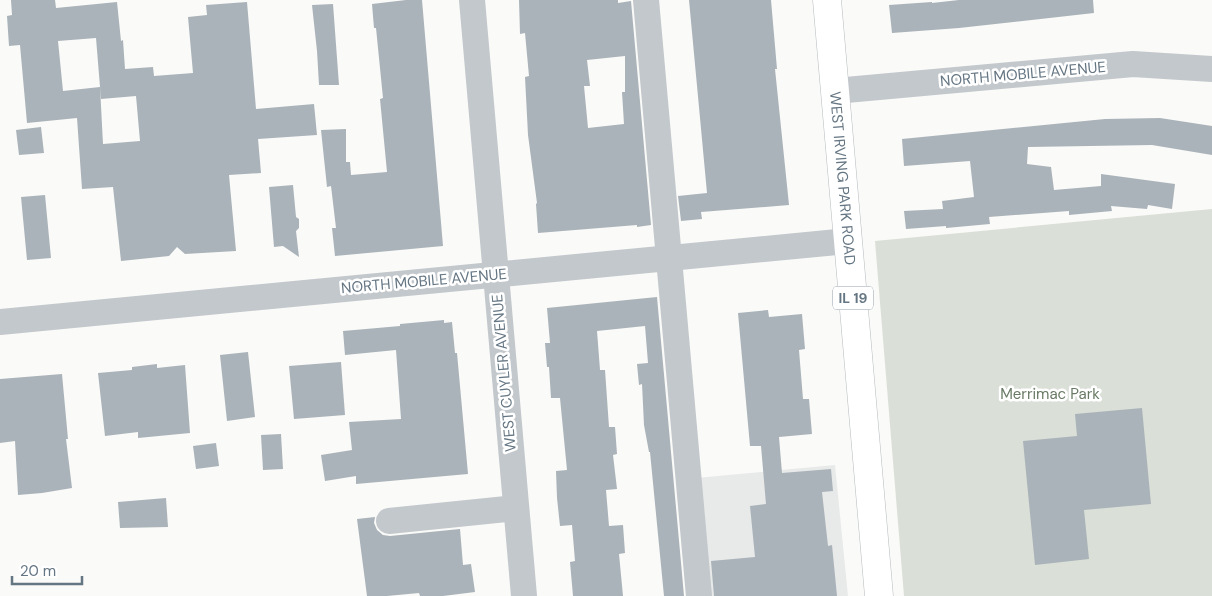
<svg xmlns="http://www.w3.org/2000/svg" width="1212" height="596" viewBox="0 0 1212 596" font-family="'DM Sans',sans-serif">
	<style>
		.built { fill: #e8e9e9 }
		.green { fill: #dadfd7 }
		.building { fill: #aab3b9; fill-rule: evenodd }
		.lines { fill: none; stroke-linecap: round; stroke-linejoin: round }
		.major-casing { stroke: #b5babe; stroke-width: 29 }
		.minor { stroke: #c3c8cc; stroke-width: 26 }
		.major { stroke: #fff; stroke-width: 28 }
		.labels { text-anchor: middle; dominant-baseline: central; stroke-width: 5; stroke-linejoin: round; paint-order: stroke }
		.shield { fill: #fff; stroke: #939fa8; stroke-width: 1 }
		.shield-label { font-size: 14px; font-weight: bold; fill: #657683 }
		.street-label { font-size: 15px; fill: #657683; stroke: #fff }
		.park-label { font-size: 15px; fill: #687a64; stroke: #fff }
	</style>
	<rect width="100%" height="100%" fill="#fafaf8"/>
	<!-- built -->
	<path class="built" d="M835 465 848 596H696L685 479Z"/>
	<!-- green -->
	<path class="green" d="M1212 209V596H904L875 241Z"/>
	<!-- building -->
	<g class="building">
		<path d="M11 0H55L56 8 117 2 121 41 123 40 125 69 153 67 154 76 193 73 188 17 207 15 206 5 247 2 256 109 314 104 317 135 258 139 261 173 229 175 236 251 185 254 177 247 169 256 121 261 113 187 82 189 77 118 27 123 20 45 9 46 7 16 12 15ZM96 38 101 99 136 96 140 141 103 144 100 87 63 91 58 41Z"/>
		<path d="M406 0H422L443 246 335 256 332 228H336L331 186 327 187 321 130 346 129V162H350L351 175 387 172 380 99 383 98 376 28H374L372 4Z"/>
		<path d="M519 0H618V3L631 1 651 225 637 227V225L538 233 536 204 537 203 528 135 525 77 529 76 525 33 520 34ZM625 56V92H622L624 124 588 128 584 86H590L587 60Z"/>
		<path d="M689 0H771L777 69H775L789 205 701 212 702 219 681 221 678 196 707 193Z"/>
		<path d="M959 0H1093L1094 13 959 28 892 33 889 5 932 2V3Z"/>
		<path d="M333 4 339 85H319L317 51 312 5Z"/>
		<path d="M1160 118 1212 126V155L1152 145 1028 147 1027 164 1051 167 1054 190 1101 186V174L1175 184 1172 209 1148 205 1147 209 1111 206 1112 211 1069 215V211L989 217 990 224 946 228V226L906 229 904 211 943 209 942 201 974 197 970 161 904 166 902 139 1105 119Z"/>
		<path d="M41 127 44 153 19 155 16 130Z"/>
		<path d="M293 185 296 217 299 219V228L296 231 299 257 283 246 274 247 269 187Z"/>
		<path d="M45 195 51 258 27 260 21 197Z"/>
		<path d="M657 297 684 596H664L650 452H649L644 425 642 384 639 385 637 364 648 363 645 326 597 331 600 370H605L609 427H615L617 454 613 455 617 489 606 490 609 526 623 525 625 553 619 554 623 596H573L570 562 575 561 572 525 560 526 557 498 556 471 567 470 560 398H551L549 367H547L545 343H550L547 308Z"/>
		<path d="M768 310 769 317 802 314 805 349 799 350 803 399H809L812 434 779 437 782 473 831 469 833 491 822 492 828 546 832 545 837 596H714L711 561 755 557 750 506 766 504 761 446H750L738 313Z"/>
		<path d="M444 320V323L452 322 455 353H457L468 474 356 484V476L325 481 321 455 352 450 349 422 401 419 396 350 345 355 343 331 400 326V324Z"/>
		<path d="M248 352 255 417 227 421 220 355Z"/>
		<path d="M341 362 345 415 294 419 289 366Z"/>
		<path d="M157 364V368L185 365 190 433 138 438V432L105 436 98 373 132 370V367Z"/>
		<path d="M62 374 68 439H66L72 488 42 493 18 495 15 441 0 443V379Z"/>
		<path d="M1142 408 1151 504 1084 510 1089 559 1035 565 1023 441 1077 436 1075 414Z"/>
		<path d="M281 434 283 469 263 470 261 435Z"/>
		<path d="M216 443 219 466 196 469 193 446Z"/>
		<path d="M166 498 168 527 120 528 118 502Z"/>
		<path d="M375 517 374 523 377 530 383 535 390 536 460 529 463 565 471 564 475 592 443 596H420L419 593 387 596H367L357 519Z"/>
	</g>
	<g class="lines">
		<defs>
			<g id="major">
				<path id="s1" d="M827 0 879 596"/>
			</g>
		</defs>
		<!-- major casing -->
		<use href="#major" class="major-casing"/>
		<!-- minor -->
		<g class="minor">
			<path d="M472 0 524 596"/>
			<path d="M646 0 699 596"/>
			<path d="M835 91 1133 64 1212 69"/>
			<path d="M0 322 848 241"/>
			<path d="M389 521 516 508"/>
		</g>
		<!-- major -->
		<use href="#major" class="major"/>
	</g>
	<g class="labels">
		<!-- shield labels -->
		<rect class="shield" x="833" y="286.5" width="40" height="23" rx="4"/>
		<g class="shield-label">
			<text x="853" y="298">IL 19</text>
		</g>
		<!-- street labels -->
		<g class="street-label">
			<text transform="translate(1023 74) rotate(-5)">NORTH MOBILE AVENUE</text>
			<text stroke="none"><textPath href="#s1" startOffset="179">WEST IRVING PARK ROAD</textPath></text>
			<text transform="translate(424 281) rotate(-5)">NORTH MOBILE AVENUE</text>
			<text transform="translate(504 373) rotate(-95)">WEST CUYLER AVENUE</text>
		</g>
		<!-- park labels -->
		<g class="park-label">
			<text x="1050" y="394">Merrimac Park</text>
		</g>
	</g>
	<!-- scale -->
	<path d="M12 576v8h70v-8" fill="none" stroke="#657683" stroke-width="2.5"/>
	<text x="20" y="576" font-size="15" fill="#657683" stroke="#ffffff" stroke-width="4" paint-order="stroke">20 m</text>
</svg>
